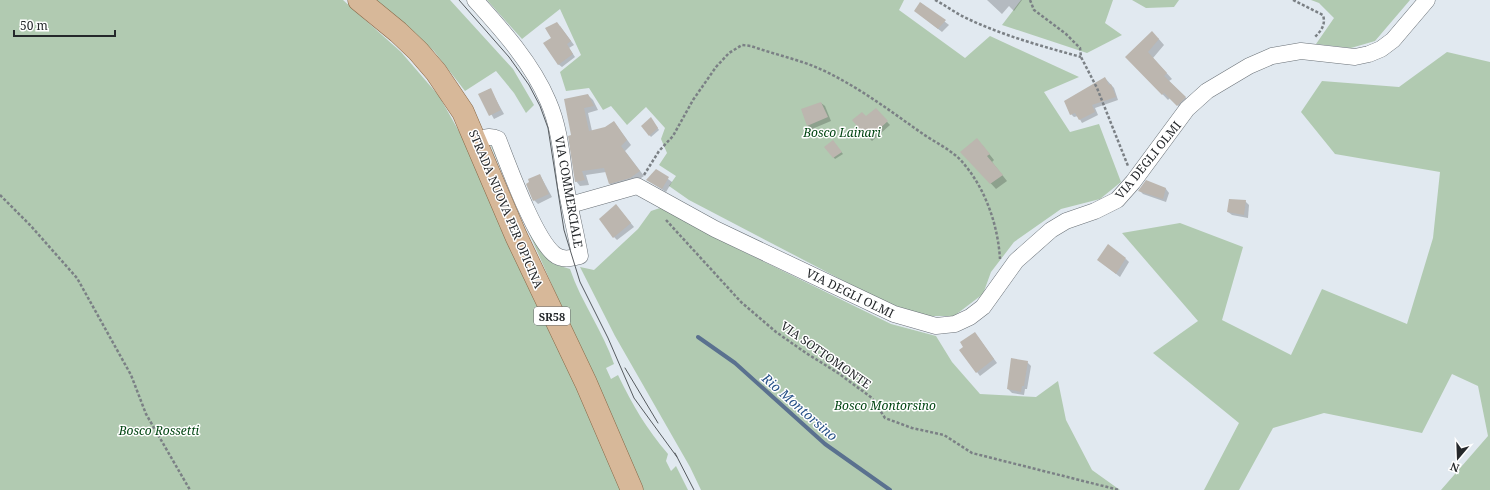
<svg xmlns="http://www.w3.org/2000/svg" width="1490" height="490" viewBox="0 0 1490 490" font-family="'Noto Serif',serif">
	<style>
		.green { fill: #b1cab1 }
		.shadow { fill: #0003 }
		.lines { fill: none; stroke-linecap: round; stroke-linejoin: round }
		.stream { stroke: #5a718f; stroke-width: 4 }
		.building { fill: #bcb6af }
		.minor-casing { stroke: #6a7177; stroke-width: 17 }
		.primary-casing { stroke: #876746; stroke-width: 23 }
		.path { stroke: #7b8085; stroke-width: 2.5; stroke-dasharray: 3 2; stroke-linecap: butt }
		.minor { stroke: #fff; stroke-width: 16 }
		.primary { stroke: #d7b899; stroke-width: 22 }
		.tram { stroke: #575c60; stroke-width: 1 }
		.labels { text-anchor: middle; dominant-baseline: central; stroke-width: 3; stroke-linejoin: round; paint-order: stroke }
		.shield { fill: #fff; stroke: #66686b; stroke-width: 1 }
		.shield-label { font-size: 11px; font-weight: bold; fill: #25282b }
		.park-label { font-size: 12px; font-style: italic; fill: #041; stroke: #fff }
		.street-label { font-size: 12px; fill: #25282b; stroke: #fff }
		.water-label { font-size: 13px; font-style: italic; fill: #265187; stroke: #fff }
	</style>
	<rect width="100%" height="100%" fill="#e1e9f0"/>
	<!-- green -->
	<g class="green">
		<path d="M0 0H343L401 52 439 96 478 165 623 490H0Z"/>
		<path d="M374 0H450L513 69 534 105 526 113 514 93 496 71 465 91 434 51Z"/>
		<path d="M487 0H904L899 10 965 58 990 36 1079 77 1044 92 1070 132 1099 124 1121 182 1100 199 1061 209 1014 242 991 272 983 294 954 316H927L886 303 689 200 669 186 676 176 659 165 667 153 661 139 665 128 646 107 627 125 611 106 603 110 589 88 566 91 560 72 581 55 560 9 522 39Z"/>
		<path d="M1021 0H1113L1105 23 1122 35 1087 53 1002 25Z"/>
		<path d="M1132 0H1179L1174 7 1146 8Z"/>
		<path d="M1311 0H1410L1375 41 1351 48 1316 44 1334 18 1319 3Z"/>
		<path d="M1447 52 1490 62V490H1441L1488 436 1478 386 1452 374 1422 433 1324 413 1273 428 1239 490H1204L1239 423 1153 353 1198 321 1122 233 1180 223 1243 247 1222 320 1291 355 1322 289 1407 324 1433 238 1440 172 1335 154 1301 112 1322 81 1399 87Z"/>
		<path d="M490 144 498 156 539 245 554 264 570 269C581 302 603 331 614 364L606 368 611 379 618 375C633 406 646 428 668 454L666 461 671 471 676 466 688 490H639L631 465Z"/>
		<path d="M660 208 680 217 738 249 891 324 936 336 952 362 980 394 1036 397 1058 381 1066 420 1092 470 1120 490H701L690 467 615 336 580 267 594 270 638 229 651 211Z"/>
	</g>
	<!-- shadow -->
	<g class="shadow">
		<path d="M987 0H1022L1014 11 1009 6 1002 14Z"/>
		<path d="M921 3 949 25 942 32 919 14Z"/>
		<path d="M560 26 574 45 569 48 575 57 562 67 558 64 553 38Z"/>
		<path d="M1158 38 1164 45 1153 58 1172 79 1169 81 1191 103 1183 110 1170 98 1168 100 1127 57Z"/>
		<path d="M1105 78 1114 88 1118 100 1095 108 1098 115 1082 123 1078 116 1074 117 1071 114Z"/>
		<path d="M490 89 504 114 494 119 480 94Z"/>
		<path d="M588 95 593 100 598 110 588 113 592 131 605 128 614 122 631 145 625 151 644 176 635 182 614 188 610 184 606 172 586 175 589 185 580 186 576 181 572 136Z"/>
		<path d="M821 103 825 106 831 121 812 129 808 126 802 110Z"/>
		<path d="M876 110 890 125 872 141 869 138 866 117Z"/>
		<path d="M652 120 659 130 651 137 642 126Z"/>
		<path d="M834 143 843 154 835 159 825 147Z"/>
		<path d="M982 145 994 160 992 162 1007 181 996 189 962 152Z"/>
		<path d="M656 170 672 182 666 192 647 180Z"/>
		<path d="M540 175 552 197 538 204 534 200Z"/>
		<path d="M1146 182 1166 189 1169 193 1166 202 1143 194 1139 190Z"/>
		<path d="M1245 201 1249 205 1248 218 1232 215 1228 212Z"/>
		<path d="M616 205 634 227 617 240 614 237Z"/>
		<path d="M1126 259 1129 262 1120 277 1102 263Z"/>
		<path d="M978 337 997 363 980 376 977 372Z"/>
		<path d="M1027 362 1031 366 1027 389H1025L1024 395 1012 393 1008 389Z"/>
	</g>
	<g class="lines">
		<!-- stream -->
		<path class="stream" d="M698 337 735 363 825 444 890 490"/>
	</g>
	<!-- building -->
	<g class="building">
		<path d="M920 2 946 20 938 29 914 11Z"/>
		<path d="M557 22 571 41 567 44 573 54 558 65 543 43 551 38 545 28Z"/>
		<path d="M1152 31 1159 39 1148 52 1167 73 1164 76 1186 97 1177 106 1164 93 1162 95 1125 57Z"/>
		<path d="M1105 77 1109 85 1111 84 1116 97 1092 105 1095 112 1079 120 1075 113 1070 115 1064 101Z"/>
		<path d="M491 88 501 110 489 116 478 94Z"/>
		<path d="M588 94 594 106 584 108 589 131 605 127 614 121 627 140 621 146 640 171 630 178 609 184 604 168 582 171 585 180 575 182 568 136 571 135 564 99Z"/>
		<path d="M821 102 828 117 807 126 801 109Z"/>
		<path d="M876 108 888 121 868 139 852 120 862 112 866 116Z"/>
		<path d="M651 117 658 128 649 136 641 126Z"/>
		<path d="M977 138 990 154 987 156 1003 175 990 184 960 152Z"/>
		<path d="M833 140 842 152 833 158 824 147Z"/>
		<path d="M656 169 669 177 662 189 646 180Z"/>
		<path d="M540 174 549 194 533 201 526 184 529 182 528 179Z"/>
		<path d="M1146 180 1166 188 1163 199 1138 191Z"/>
		<path d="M1229 199 1246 200 1244 215 1227 212Z"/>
		<path d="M616 204 631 223 613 238 599 219Z"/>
		<path d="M1108 244 1126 258 1116 274 1097 260Z"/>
		<path d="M975 332 994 359 976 373 959 350 963 347 960 342Z"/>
		<path d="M1011 358 1028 361 1024 386H1022L1021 392 1007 389Z"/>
	</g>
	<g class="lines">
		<defs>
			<g id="minor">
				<path d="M475 0C502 30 532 63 548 101 560 128 562 158 566 187 570 210 576 233 580 256 572 258 562 261 554 254 534 237 509 167 498 139 490 135 484 138 476 140"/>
				<path d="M570 205 637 186 715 229 894 314 936 326 955 324 970 317 983 307 1016 261 1051 230 1066 221 1095 211 1117 200 1133 182 1187 109 1207 91 1249 66 1272 56 1301 51 1355 57 1369 54 1381 49 1393 40 1427 0"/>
			</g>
			<path id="primary" d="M359 0 398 32 418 51 436 72 463 112 516 236 586 383 632 490"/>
		</defs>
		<!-- minor casing -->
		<use href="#minor" class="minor-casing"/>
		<!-- primary casing -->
		<use href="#primary" class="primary-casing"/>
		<!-- path -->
		<g class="path">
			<path d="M935 0C945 5 954 12 964 17 1001 35 1041 46 1081 57"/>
			<path d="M1030 0 1034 10 1066 34 1080 48 1081 57 1097 88 1128 166"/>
			<path d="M1293 0 1323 15C1326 25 1321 31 1314 38"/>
			<path d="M644 175 659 151 673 136 693 100 716 67 729 53 742 45 751 46C773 54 797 59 818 68 856 85 889 110 923 134 936 143 954 151 964 164 986 190 998 226 1000 259"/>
			<path d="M0 195 30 225 77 278 131 375 146 414 190 490"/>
			<path d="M666 220 741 302 776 332 806 353 838 373 872 398 885 418 912 428 944 435 972 453 1119 490"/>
		</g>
		<!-- minor -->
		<use href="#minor" class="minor"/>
		<!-- primary -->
		<use href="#primary" class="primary"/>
		<!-- tram -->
		<g class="tram">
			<path d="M459 0 509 57 529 85 540 106 548 128 564 230 580 282 608 338 634 398 677 457"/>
			<path d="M625 368 658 423"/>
			<path d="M675 453 694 490"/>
		</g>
	</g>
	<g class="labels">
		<!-- shield labels -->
		<rect class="shield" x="534" y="307" width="36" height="18" rx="3"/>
		<g class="shield-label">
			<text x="552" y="316">SR58</text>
		</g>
		<!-- park labels -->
		<g class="park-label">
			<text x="842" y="132">Bosco Lainari</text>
			<text x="885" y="405">Bosco Montorsino</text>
			<text x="159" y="430">Bosco Rossetti</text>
		</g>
		<!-- street labels -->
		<g class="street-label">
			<text transform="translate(1148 160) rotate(-51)">VIA DEGLI OLMI</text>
			<text transform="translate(569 192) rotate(80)">VIA COMMERCIALE</text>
			<text transform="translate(506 209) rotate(67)">STRADA NUOVA PER OPICINA</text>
			<text transform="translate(850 293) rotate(26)">VIA DEGLI OLMI</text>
			<text transform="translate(826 355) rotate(35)">VIA SOTTOMONTE</text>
		</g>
		<!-- water labels -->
		<g class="water-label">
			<text transform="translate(800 407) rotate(41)">Rio Montorsino</text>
		</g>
	</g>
	<!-- north arrow -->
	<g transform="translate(1458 458) rotate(199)" stroke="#ffffff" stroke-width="3" paint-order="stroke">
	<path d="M0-3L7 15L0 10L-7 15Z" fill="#25282b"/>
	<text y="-6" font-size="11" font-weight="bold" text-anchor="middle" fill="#25282b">N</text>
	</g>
	<!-- scale -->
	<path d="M14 30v6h101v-6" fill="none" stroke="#25282b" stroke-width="2"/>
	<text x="20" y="30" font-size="12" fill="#25282b" stroke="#ffffff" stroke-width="3" paint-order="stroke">50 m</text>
</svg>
